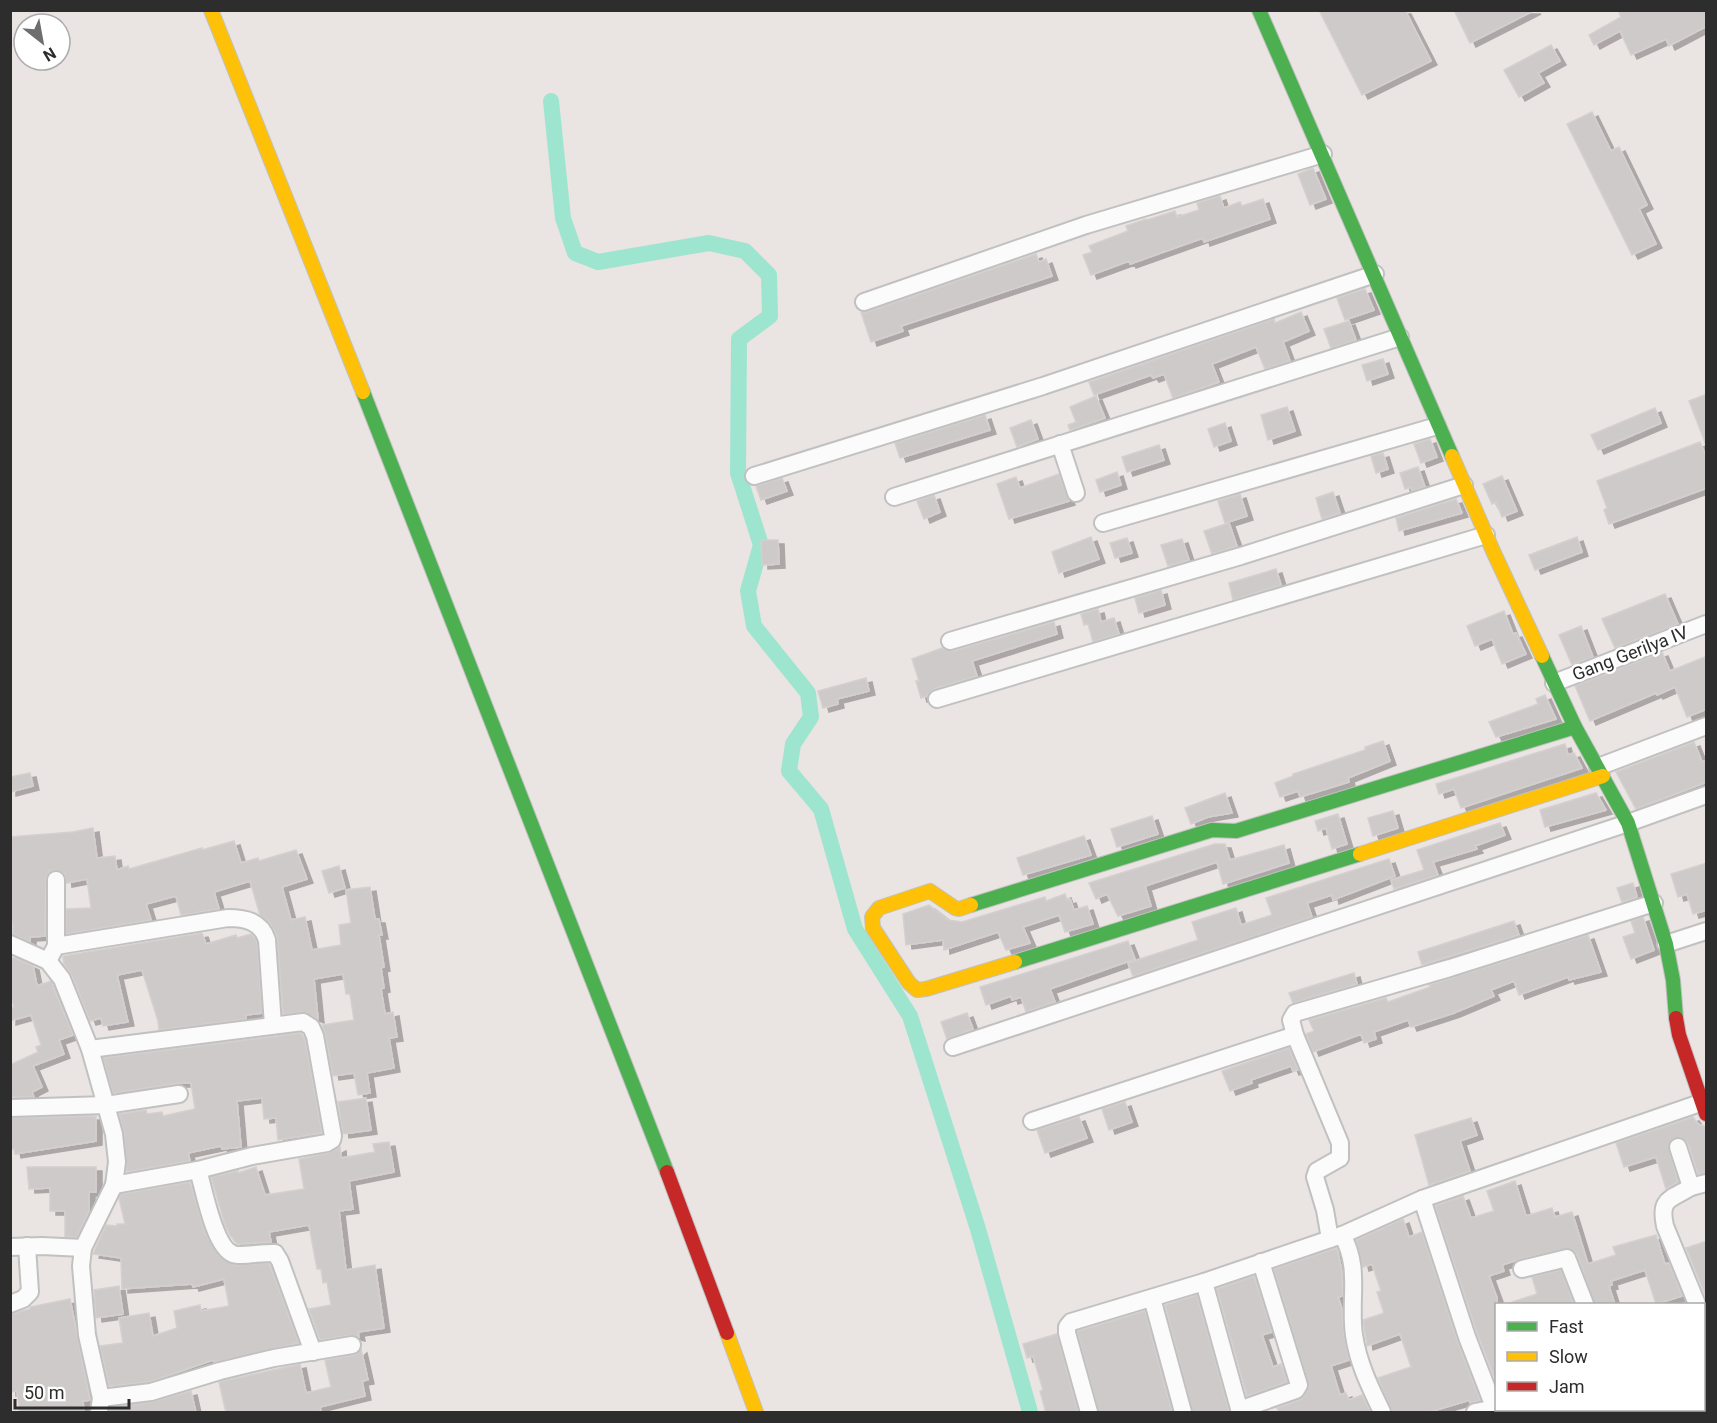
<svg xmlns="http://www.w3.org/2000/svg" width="1717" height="1423" viewBox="0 0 1717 1423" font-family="Roboto,sans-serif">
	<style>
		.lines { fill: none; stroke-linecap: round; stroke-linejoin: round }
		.canal { stroke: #9ee5cf; stroke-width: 16 }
		.building { fill: #cfcaca; stroke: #d5d0cf; stroke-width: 1.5; filter: url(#shadow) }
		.street-casing { stroke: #c1c1c1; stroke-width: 20 }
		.fast-casing { stroke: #c1c1c1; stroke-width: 16 }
		.slow-casing { stroke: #c1c1c1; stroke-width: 16 }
		.jam-casing { stroke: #c1c1c1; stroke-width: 16 }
		.street { stroke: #fcfbfb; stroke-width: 16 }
		.fast { stroke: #4caf50; stroke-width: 14 }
		.slow { stroke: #ffc107; stroke-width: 14 }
		.jam { stroke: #c62828; stroke-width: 14 }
		.labels { text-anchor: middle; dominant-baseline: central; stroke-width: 5; stroke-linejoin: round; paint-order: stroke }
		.street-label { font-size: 18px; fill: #2d2d2d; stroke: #fff }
	</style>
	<defs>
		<filter id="shadow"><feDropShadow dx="6" dy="4" stdDeviation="0" flood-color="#0004"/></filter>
	</defs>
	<rect width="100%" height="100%" fill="#eae4e3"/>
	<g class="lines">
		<!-- canal -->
		<path class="canal" d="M551 101 563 218 575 253 598 262 709 243 745 251 769 275 770 316 739 339 738 473 761 545 748 591 754 626 808 693 811 717 793 744 789 771 821 809 855 929 910 1016 978 1229 1030 1412"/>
	</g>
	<!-- building -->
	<g class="building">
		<path d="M1319 10H1405L1431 61 1362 95Z"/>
		<path d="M1454 10H1535L1470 43Z"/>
		<path d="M1618 10H1707V26L1669 46 1666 39 1631 55 1620 31 1594 45 1589 35 1621 17Z"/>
		<path d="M1551 45 1560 61 1538 73 1544 83 1519 97 1504 70Z"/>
		<path d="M1592 112 1611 151 1619 147 1647 205 1639 209 1656 244 1632 255 1567 124Z"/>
		<path d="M1313 168 1326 199 1310 205 1298 174Z"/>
		<path d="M1220 196 1224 208 1240 202 1242 206 1263 199 1270 219 1204 242 1203 238 1130 264 1129 261 1091 275 1083 255 1092 252 1089 246 1128 231 1126 226 1146 219 1147 220 1175 211 1177 217 1199 210 1197 203Z"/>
		<path d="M1036 254 1039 262 1046 259 1052 276 901 326 903 331 871 342 861 312H867Z"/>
		<path d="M1365 289 1374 310 1345 320 1337 298Z"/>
		<path d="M1301 312 1309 331 1283 342 1290 361 1265 369 1256 347 1212 364 1219 382 1173 398 1164 374 1153 378 1151 375 1094 395 1089 382 1274 319 1275 323Z"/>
		<path d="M1349 321 1356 340 1331 348 1324 329Z"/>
		<path d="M1383 359 1388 374 1367 381 1362 365Z"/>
		<path d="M1707 394V445H1706L1689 401Z"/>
		<path d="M1096 396 1105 418 1070 430 1068 425 1076 422 1070 407Z"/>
		<path d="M1287 407 1295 431 1268 440 1261 415Z"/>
		<path d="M1655 408 1661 423 1598 450 1591 435Z"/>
		<path d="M985 415 990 430 900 458 895 443Z"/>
		<path d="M1031 420 1038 439 1017 447 1010 428Z"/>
		<path d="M1225 423 1231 441 1214 447 1208 429Z"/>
		<path d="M1430 439 1437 457 1421 463 1414 444Z"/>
		<path d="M1700 442 1707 459V488L1609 524 1604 510 1607 508 1597 481Z"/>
		<path d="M1159 445 1164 460 1127 472 1122 457Z"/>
		<path d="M1383 453 1388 469 1376 473 1371 456Z"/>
		<path d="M1418 467 1425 487 1412 491 1411 487 1405 489 1400 473Z"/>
		<path d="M1117 472 1121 485 1100 492 1096 480Z"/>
		<path d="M1059 474 1069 501 1009 519 997 484 1016 477 1020 488Z"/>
		<path d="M1502 476 1517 511 1502 517 1496 502 1492 504 1483 484Z"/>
		<path d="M782 478 787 491 761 500 756 486Z"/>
		<path d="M1333 492 1340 513 1322 519 1316 498Z"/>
		<path d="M1240 494 1247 516 1225 523 1218 501Z"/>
		<path d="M934 495 940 512 924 519 917 501Z"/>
		<path d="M1456 499 1462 513 1399 531 1396 518Z"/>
		<path d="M1229 523 1237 546 1212 554 1204 531Z"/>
		<path d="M1091 537 1099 559 1059 573 1052 552Z"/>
		<path d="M1577 537 1582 552 1535 570 1529 555Z"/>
		<path d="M1127 538 1132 553 1115 558 1110 543Z"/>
		<path d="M1182 539 1189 560 1168 566 1161 545Z"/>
		<path d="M761 540H778L779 564 762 565Z"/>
		<path d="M1276 569 1281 585 1233 600 1229 583Z"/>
		<path d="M1161 590 1165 605 1139 613 1135 598Z"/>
		<path d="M1665 594 1678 624 1615 648 1602 619Z"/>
		<path d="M1098 609 1101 622 1114 618 1119 634 1093 642 1088 624 1084 625 1081 614Z"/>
		<path d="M1504 611 1513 634 1516 633 1526 654 1502 664 1492 639 1475 646 1467 626Z"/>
		<path d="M1054 622 1057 634 972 661 977 676 934 689 927 696 921 698 916 681H919L912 659 942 648 953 651Z"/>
		<path d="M1581 626 1593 657 1572 665 1559 635Z"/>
		<path d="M1662 652 1670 671 1707 656V709L1687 717 1675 687 1657 695 1656 693 1590 721 1575 686Z"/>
		<path d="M866 678 869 691 837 699 838 704 823 708 818 691Z"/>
		<path d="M1545 695 1556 719 1496 737 1489 722 1538 704 1536 699Z"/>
		<path d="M1383 741 1390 761 1348 778 1349 782 1300 797 1298 791 1280 797 1275 783 1293 776V774L1365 750V747Z"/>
		<path d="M1694 742 1702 762 1707 760V782L1636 809 1616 772Z"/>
		<path d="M1565 744 1568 755 1574 753 1582 768 1461 808 1454 789 1439 794 1436 784Z"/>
		<path d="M30 773 33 786 10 792V777Z"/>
		<path d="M1225 793 1232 813 1208 817 1191 824 1185 808Z"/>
		<path d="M1596 793 1606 810 1545 827 1540 810Z"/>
		<path d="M1393 811 1398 828 1373 836 1368 818Z"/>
		<path d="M1338 814 1347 844 1332 849 1326 828 1318 831 1315 821Z"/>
		<path d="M1152 816 1158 834 1117 847 1111 829Z"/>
		<path d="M1500 823 1505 835 1475 846 1477 849 1433 862 1438 875 1394 889 1391 880 1424 870 1417 850Z"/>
		<path d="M93 828 97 858 115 856 117 870 128 866 129 869 202 848V850L234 841 241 863 258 858 259 861 296 850 307 879 282 887 291 920 305 917 312 950 341 945 339 925 351 923 346 890 370 887 375 919H379L382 935H379L384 967 381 968 384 988 381 989 385 1014 393 1012 397 1037 389 1038 394 1068 367 1073 370 1093 358 1095 354 1073 333 1076 325 1034 322 1025 354 1020 350 994H346L343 974 314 979 318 1019 302 1012 283 1014 277 936 269 922 260 915 250 881 214 892 219 909 181 915 176 896 146 904 151 920 66 934V909L91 908 87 879 66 883 65 874 55 870 50 871 46 879 45 936 30 937V942L13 934V923H10V837L73 832Z"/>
		<path d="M1084 836 1091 855 1023 875 1017 858Z"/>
		<path d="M1215 844H1225L1230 860 1284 845 1289 863 1223 884 1217 862 1145 886 1151 906 1118 916 1107 894 1096 899 1089 883Z"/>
		<path d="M1389 859 1395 876 1333 900 1332 895 1307 903 1312 917 1133 976 1128 963 1198 940 1192 922 1236 908 1241 925 1272 915 1266 898Z"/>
		<path d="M1707 863V910L1693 914 1687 894 1678 897 1671 874Z"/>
		<path d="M339 866 345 888 329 893 322 871Z"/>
		<path d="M1633 883 1637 897 1622 902 1617 888Z"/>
		<path d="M1065 894 1067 900 1070 899 1074 910 1087 906 1093 924 1065 932 1059 915 1023 927 1030 943 1006 950 998 932 944 950 943 940 906 945 903 914 929 905 948 920 962 922 1045 897 1046 901Z"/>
		<path d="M1643 917 1654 950 1631 959 1623 937 1635 933 1631 921Z"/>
		<path d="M1514 921 1519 935 1422 965 1418 952Z"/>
		<path d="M202 933 206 944 236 935 237 938 251 934 253 936 257 942 262 1013 246 1015V1019L159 1030 158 1021 142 970 117 975 128 1022 103 1026 101 1018 90 1021 72 975 64 964 63 956Z"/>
		<path d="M1588 935 1601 972 1569 980 1568 977 1519 995 1514 981 1491 990 1494 996 1454 1013 1411 1027 1408 1020 1374 1032 1376 1039 1364 1043 1361 1034 1313 1052 1306 1034 1314 1031 1309 1020 1386 998 1388 1002 1430 987 1429 985Z"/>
		<path d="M1128 941 1135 959 1050 989 1055 1002 1026 1012 1021 997 1012 1000 1011 996 986 1005 980 987Z"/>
		<path d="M10 958H15L33 966 37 986 51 981 73 1035 59 1040 64 1054 33 1066 42 1087 32 1092 34 1097H10V1065L38 1052 36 1047 41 1045 31 1015 10 1021V1008L14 1007 10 993Z"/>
		<path d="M1354 973 1357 984 1293 1003 1289 993Z"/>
		<path d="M967 1013 973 1029 947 1039 941 1022Z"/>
		<path d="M301 1033 305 1039 322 1133 278 1140 276 1118 264 1119 262 1098 237 1101 241 1147 222 1149 221 1146 188 1153 190 1161 127 1172 124 1133 119 1114 146 1110 147 1114 162 1112 163 1116 195 1109 191 1083H181L113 1093 103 1058Z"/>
		<path d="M1289 1048 1298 1070 1293 1071 1291 1066 1251 1080 1252 1083 1230 1091 1222 1071Z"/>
		<path d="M366 1098 371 1130 343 1134 338 1102Z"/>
		<path d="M1125 1102 1132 1122 1109 1130 1102 1109Z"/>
		<path d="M96 1116V1141L15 1154 14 1149 10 1150V1118Z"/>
		<path d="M1079 1117 1087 1138 1045 1153 1037 1130Z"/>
		<path d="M1693 1117 1698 1124 1707 1127V1173L1698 1174 1688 1143 1680 1137 1671 1140 1668 1145 1678 1182 1666 1189 1656 1157 1624 1167 1616 1143Z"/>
		<path d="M1471 1118 1477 1135 1460 1141 1470 1171 1429 1185 1415 1135Z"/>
		<path d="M389 1142 394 1172 349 1181 353 1209 339 1211 346 1270 375 1265 384 1328 358 1332 359 1337 350 1335 320 1340 309 1309 331 1305 327 1282 323 1283 321 1269H317L309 1225 269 1232 271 1242 237 1244 230 1235 225 1225 211 1177 238 1171V1173L256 1167 265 1195 304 1189 299 1159 329 1153 340 1147 341 1158 375 1152 373 1144Z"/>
		<path d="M27 1167H96V1192H89V1211L77 1237H65V1211H50V1188L29 1189Z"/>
		<path d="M1515 1181 1526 1216 1552 1208 1555 1217 1572 1212 1588 1264 1616 1255 1613 1247 1656 1235 1665 1264 1669 1263 1682 1296 1656 1304 1645 1270 1611 1281 1612 1285 1609 1286 1615 1305H1595L1577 1254 1569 1248 1520 1259 1502 1265 1504 1271 1489 1276 1497 1298V1384L1477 1333 1435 1206 1463 1196 1471 1218 1494 1211 1487 1191Z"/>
		<path d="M190 1182 205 1233 218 1255 234 1265 269 1263 299 1343 214 1362 213 1360 149 1382 109 1386 100 1346 123 1343 119 1318 149 1313 153 1336 177 1328 174 1311 200 1305 201 1311 229 1306 224 1279 193 1287 192 1284 122 1289 121 1258 93 1254 106 1225 117 1226V1224H125L119 1198 121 1194Z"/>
		<path d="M1403 1219 1409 1237 1422 1232 1457 1340 1480 1400 1470 1403V1400L1426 1413H1392L1379 1380 1378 1378 1411 1367 1400 1334 1367 1346 1363 1320 1384 1313 1377 1292 1381 1291 1372 1264 1363 1267 1356 1240Z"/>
		<path d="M1707 1241V1299L1686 1248Z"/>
		<path d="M1337 1248 1342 1272 1343 1296 1338 1297 1342 1309 1344 1336 1349 1360 1331 1366 1340 1395 1346 1393 1349 1400 1362 1395 1371 1413H1279L1277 1408 1300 1400 1305 1395 1309 1386 1274 1269Z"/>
		<path d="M1561 1270 1574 1305H1512V1302L1537 1294 1532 1277Z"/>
		<path d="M1254 1276 1272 1332 1262 1335 1273 1367 1281 1364 1287 1382 1247 1396 1217 1289Z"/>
		<path d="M119 1286 123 1314 96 1318 94 1290Z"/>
		<path d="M1197 1295 1229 1411V1413H1193L1165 1305Z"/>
		<path d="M70 1299 90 1400 83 1401 84 1413H20L17 1391 10 1392V1314L30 1309V1307Z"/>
		<path d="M1145 1311 1172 1413H1099L1077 1331Z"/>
		<path d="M1057 1334 1078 1412 1077 1413H1046L1040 1391 1043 1390 1033 1356 1027 1358 1023 1344Z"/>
		<path d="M361 1349 368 1380 362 1381 365 1396 320 1407 321 1413H226L219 1382 300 1364 306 1393 331 1387 325 1360 354 1355Z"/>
		<path d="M191 1391 196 1413H110V1407L152 1402Z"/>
	</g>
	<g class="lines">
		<defs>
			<g id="street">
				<path d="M864 302 1086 225 1323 154"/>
				<path d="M1060 444 1076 493"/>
				<path d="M754 476 1043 386 1375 274"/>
				<path d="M894 497 1400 337"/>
				<path d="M1103 523 1437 426"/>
				<path d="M950 641 1241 556 1464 485"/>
				<path d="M1554 683 1706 624"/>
				<path d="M937 699 1486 535"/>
				<path d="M1598 767 1706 726"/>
				<path d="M56 880V946"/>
				<path d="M10 944 48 961 62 979 90 1049 114 1134 117 1162 114 1185 83 1248 81 1266 87 1335 101 1398 99 1412"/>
				<path d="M1666 944 1706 931"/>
				<path d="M48 961 56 946 228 918C245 918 261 921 267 940L273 1025"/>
				<path d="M953 1047 1628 823 1706 795"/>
				<path d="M90 1049 303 1022 311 1027 315 1036 333 1136 332 1140 327 1143 252 1156 198 1170 114 1185"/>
				<path d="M10 1108 106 1105 179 1094"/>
				<path d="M1032 1121 1295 1035"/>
				<path d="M1678 1147 1691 1187 1706 1183"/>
				<path d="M198 1170C204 1189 214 1247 233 1254 239 1257 265 1252 275 1253L280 1261 313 1352"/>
				<path d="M1691 1187C1670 1200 1659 1198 1665 1226L1697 1304"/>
				<path d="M1422 1199 1467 1337 1496 1412"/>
				<path d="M1342 1235C1361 1267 1349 1300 1354 1335 1358 1363 1370 1387 1382 1412"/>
				<path d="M1330 1239 1325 1210 1315 1177 1317 1171 1340 1158V1143L1295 1035 1291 1020 1295 1013 1450 968 1654 903"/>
				<path d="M10 1247 42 1246 83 1248"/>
				<path d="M1522 1269 1567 1258 1585 1304"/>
				<path d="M1204 1282 1240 1412"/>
				<path d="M1152 1298 1183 1412"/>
				<path d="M10 1304 23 1299 30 1292 27 1246"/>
				<path d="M1704 1322 1706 1332"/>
				<path d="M1704 1372H1706"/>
				<path d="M101 1398 151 1392 220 1371 274 1358 352 1345"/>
				<path d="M1239 1410 1296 1390 1299 1385 1261 1262"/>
				<path d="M1622 1410 1623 1412"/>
				<path d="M1089 1412 1067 1333V1327L1071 1322 1204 1282 1342 1235 1422 1199 1703 1102"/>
				<path d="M1475 1412 1496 1408"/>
			</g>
			<g id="fast">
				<path d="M1259 10 1452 456"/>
				<path d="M363 392 667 1172"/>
				<path d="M1542 656 1575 727 1628 823 1666 944 1673 980 1676 1018"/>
				<path d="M971 905 1212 830 1236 831 1575 727"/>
				<path d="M1015 962 1360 854"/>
			</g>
			<g id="slow">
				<path d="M211 10 363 392"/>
				<path d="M1452 456 1493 551 1542 656"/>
				<path d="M1360 854 1603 776"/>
				<path d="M971 905 959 909 955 908 930 891 879 908 872 917 873 928 909 983 917 990 926 989 1015 962"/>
				<path d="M727 1333 756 1412"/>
			</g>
			<g id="jam">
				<path d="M1676 1018 1679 1035 1706 1114"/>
				<path d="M667 1172 727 1333"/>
			</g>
		</defs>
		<!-- street casing -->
		<use href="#street" class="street-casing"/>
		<!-- fast casing -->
		<use href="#fast" class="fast-casing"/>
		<!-- slow casing -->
		<use href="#slow" class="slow-casing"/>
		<!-- jam casing -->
		<use href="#jam" class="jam-casing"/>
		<!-- street -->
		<use href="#street" class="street"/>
		<!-- fast -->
		<use href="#fast" class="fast"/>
		<!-- slow -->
		<use href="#slow" class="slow"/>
		<!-- jam -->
		<use href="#jam" class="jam"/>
	</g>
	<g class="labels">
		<!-- street labels -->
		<g class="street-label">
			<text transform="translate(1630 653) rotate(-21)">Gang Gerilya IV</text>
		</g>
	</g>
	<!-- border -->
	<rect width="1717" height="1423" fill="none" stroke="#2d2d2d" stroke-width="24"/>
	<!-- legend -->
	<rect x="1495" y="1303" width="210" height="108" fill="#ffffff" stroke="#ababab" stroke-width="1.5"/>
	<rect x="1507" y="1322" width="30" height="9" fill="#4caf50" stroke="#ababab" stroke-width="1.5"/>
	<text x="1549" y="1333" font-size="18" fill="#2d2d2d">Fast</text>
	<rect x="1507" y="1352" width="30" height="9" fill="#ffc107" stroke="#ababab" stroke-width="1.5"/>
	<text x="1549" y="1363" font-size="18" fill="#2d2d2d">Slow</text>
	<rect x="1507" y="1382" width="30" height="9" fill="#c62828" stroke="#ababab" stroke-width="1.5"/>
	<text x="1549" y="1393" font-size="18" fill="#2d2d2d">Jam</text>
	<!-- north arrow -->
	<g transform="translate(42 42) rotate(149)"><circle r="28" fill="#ffffff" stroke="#ababab" stroke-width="1.5"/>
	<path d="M0-4.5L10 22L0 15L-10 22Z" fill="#6f6d6d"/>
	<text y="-9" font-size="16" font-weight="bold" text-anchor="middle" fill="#2d2d2d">N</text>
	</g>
	<!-- scale -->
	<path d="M15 1399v9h114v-9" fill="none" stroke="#2d2d2d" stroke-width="3"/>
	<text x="24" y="1399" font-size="18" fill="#2d2d2d" stroke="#ffffff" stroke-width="4.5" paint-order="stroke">50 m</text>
</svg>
